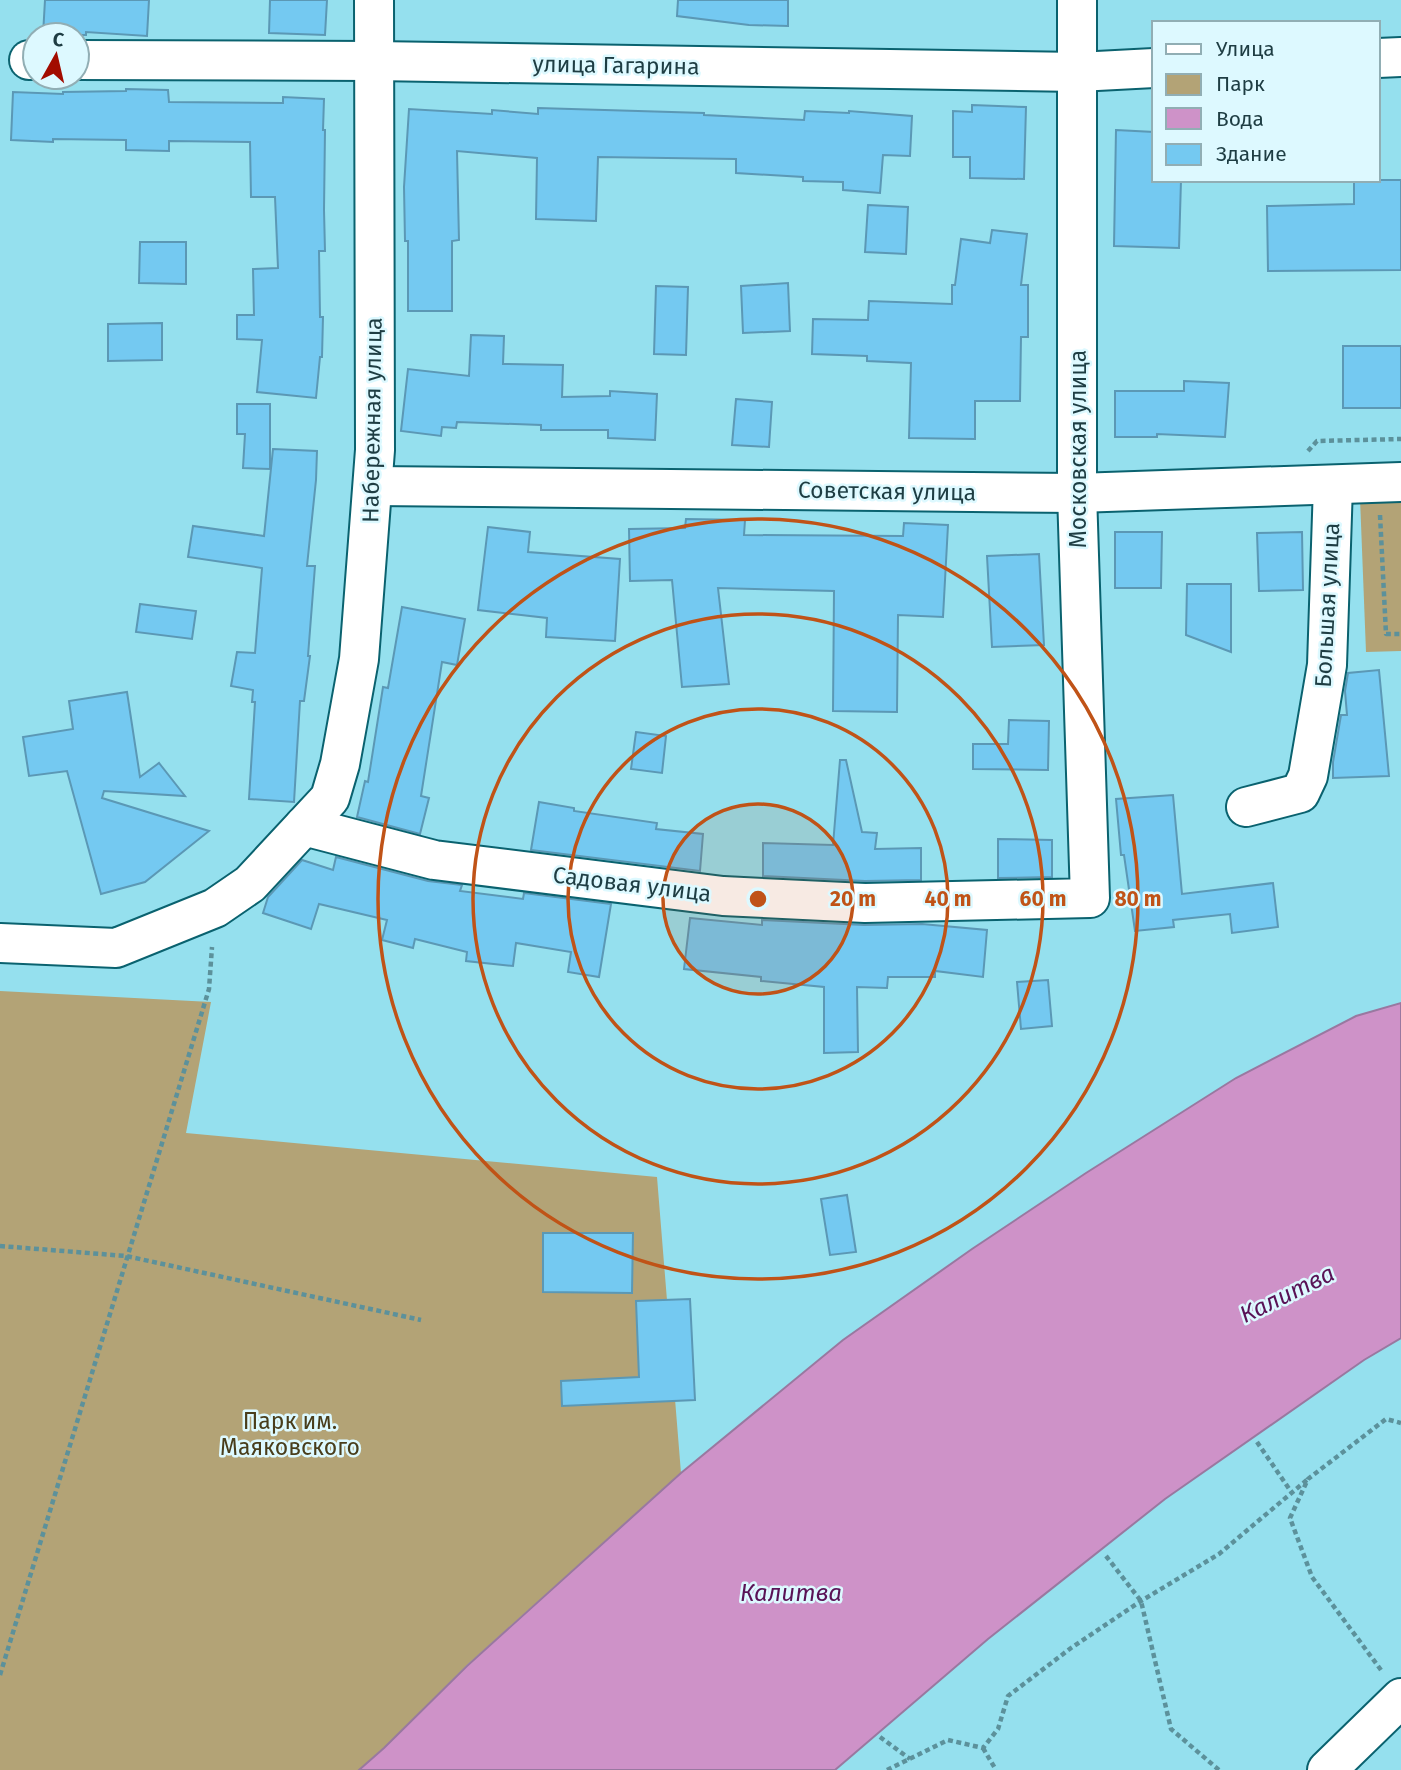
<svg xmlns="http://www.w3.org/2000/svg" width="1401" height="1770" viewBox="0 0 1401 1770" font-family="'Fira Sans',sans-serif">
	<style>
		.green { fill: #b3a376 }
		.water { fill: #ce92c8; stroke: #9978a0; stroke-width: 2 }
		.building { fill: #74c9f1; stroke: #5b98b5; stroke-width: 2 }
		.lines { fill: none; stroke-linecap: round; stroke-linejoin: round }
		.minor-casing { stroke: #0a626f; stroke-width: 42 }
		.path { stroke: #5c919b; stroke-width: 4.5; stroke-dasharray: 5 3.5; stroke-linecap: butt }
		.minor { stroke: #fff; stroke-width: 38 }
		.ring { fill: none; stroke: #c05317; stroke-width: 3.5 }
		.labels { text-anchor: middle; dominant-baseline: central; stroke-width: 5; stroke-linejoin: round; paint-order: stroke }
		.street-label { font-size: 23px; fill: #1e3d43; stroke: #ddf9ff }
		.park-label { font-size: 23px; fill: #493d1b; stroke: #ddf9ff }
		.water-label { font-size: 24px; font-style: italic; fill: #591256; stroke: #ddf9ff }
		.centre { fill: #c05317; stroke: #ddf9ff; stroke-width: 3.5 }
		.ring-label { font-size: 21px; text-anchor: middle; font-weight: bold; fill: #c05317; stroke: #ddf9ff; stroke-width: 5; stroke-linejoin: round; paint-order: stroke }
	</style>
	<rect width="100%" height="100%" fill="#95e0ee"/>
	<!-- green -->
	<g class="green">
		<path d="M1401 497V651L1366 652 1360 498Z"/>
		<path d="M0 991 211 1002 186 1133 657 1177 681 1473 467 1665 384 1748 359 1770H0Z"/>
	</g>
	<!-- water -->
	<path class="water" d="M1401 1003V1338L1364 1360 1165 1499 988 1639 835 1770H359L384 1748 467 1666 681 1473 843 1340 972 1249 1086 1173 1236 1078 1356 1016Z"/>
	<!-- building -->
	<g class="building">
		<path d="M45 0H149L147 36 86 32V35H43Z"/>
		<path d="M270 0H327L325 35 269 33Z"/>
		<path d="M678 0H788V26L749 25 677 16Z"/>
		<path d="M126 89 168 90 169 102 283 103V97L324 99 323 130H325L324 210 325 251H319L320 317H323L322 357H320L316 398 257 392 262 340 237 339V315H254L253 269 278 268 275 197H251L250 142 169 141V151L126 150V140L53 139V142L11 140 13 92 63 94V92L126 91Z"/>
		<path d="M972 105 1026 107 1024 179 970 178V157H953V111L972 112Z"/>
		<path d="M538 108 704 113V115L804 120 805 111 849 113V111L912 116 910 156 883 155 880 193 843 190V182L803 181V177L736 173V159L598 157 596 221 536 219 537 158 457 151 459 240 452 241V311H408V241H405L404 187 409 109 492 114V110L538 114Z"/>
		<path d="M1116 130 1154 132V180H1181L1179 248 1114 246Z"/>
		<path d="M1354 180H1401V270L1268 271 1267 206 1354 204Z"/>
		<path d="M868 205 908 207 906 254 865 252Z"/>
		<path d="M992 230 1027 234 1021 285H1028V337H1021L1020 401H975V439L909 438 911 363 867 361V356L812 354 813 319 868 320 869 301 952 304V285H955L961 239 990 243Z"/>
		<path d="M140 242H186V284L139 283Z"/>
		<path d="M788 283 790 331 743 333 741 286Z"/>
		<path d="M656 286 688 287 686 355 654 354Z"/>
		<path d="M162 323V360L108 361V324Z"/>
		<path d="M471 335 504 336 503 364 563 365 562 397 610 396V391L657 394 655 440 608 438V430H541V425L457 422 456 428 442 427 441 436 401 431 408 369 469 376Z"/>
		<rect x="1343" y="346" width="58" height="62"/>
		<path d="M1184 381 1229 383 1225 437 1157 434V437H1115V391H1184Z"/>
		<path d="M736 399 772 402 769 447 732 445Z"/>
		<path d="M237 404H270V469L243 468 245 434H237Z"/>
		<path d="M273 449 317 451 316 480 307 566H315L308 656H310L304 701H300L294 802 249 799 255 702H252L253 690 231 686 237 652 255 653 262 568 188 557 193 526 264 536Z"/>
		<path d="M686 519 745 520 744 535 903 536 904 523 948 525 943 617 898 615 897 712 833 711 834 591 718 588 729 684 682 687 672 580 630 581 629 529 685 528Z"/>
		<path d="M488 527 530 532 528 552 620 559 615 641 546 637 547 618 478 610Z"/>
		<path d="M1115 532H1162L1161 588H1115Z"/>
		<path d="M1302 532 1303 590 1259 591 1257 533Z"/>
		<path d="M1039 554 1044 645 992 647 987 556Z"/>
		<path d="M1187 584H1231V652L1186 635Z"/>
		<path d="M140 604 196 611 192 639 136 632Z"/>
		<path d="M402 607 465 619 457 665 442 662 421 796 429 798 420 834 357 817 365 781 368 782 383 687 388 688Z"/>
		<path d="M1379 670 1389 776 1333 778V762L1341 715H1347L1345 691 1348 673Z"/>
		<path d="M127 692 140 777 159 763 185 796 104 791 102 798 209 831 145 882 101 894 67 771 29 776 23 737 73 729 69 701Z"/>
		<path d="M1009 720 1049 721 1048 770 973 769V744H1008Z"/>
		<path d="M636 732 666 736 662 773 631 769Z"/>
		<path d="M840 760H846L862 832 877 833 875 849 921 848V880L865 881 763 876V843L833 845Z"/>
		<path d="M1173 795 1182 894 1273 883 1278 927 1232 933 1230 914 1173 920 1174 927 1135 931 1124 855H1121L1116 799Z"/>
		<path d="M539 802 574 808V811L657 823 656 829 703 834 700 871 531 850Z"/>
		<path d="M998 839 1052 840V877L998 878Z"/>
		<path d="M336 857 428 881 462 885 460 891 523 899 524 893 611 904 599 977 568 972 571 952 516 943 513 966 466 961 467 952 415 939 413 948 382 940 387 920 319 904 311 929 263 913 268 897 302 860 333 870Z"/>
		<path d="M690 918 762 925V920L864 925 922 924 987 930 983 977 935 971V977H888L887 988 857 987 858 1052 824 1053V987L761 981V977L684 969Z"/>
		<path d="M1048 980 1052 1026 1021 1029 1017 982Z"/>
		<path d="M847 1195 856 1252 830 1255 821 1199Z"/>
		<path d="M543 1233H633L632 1293 543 1292Z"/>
		<path d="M690 1299 695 1400 562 1406 561 1381 639 1377 636 1301Z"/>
	</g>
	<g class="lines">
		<defs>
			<g id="minor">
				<path d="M1378 58 1401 57"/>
				<path d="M29 60H35"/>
				<path d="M77 60 374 61 1078 72 1154 68"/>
				<path d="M373 486 1077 493 1401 482"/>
				<path d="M1246 807 1300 793 1308 776 1327 665 1333 485"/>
				<path d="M304 826 434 860 723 896 865 903 1090 898 1077 493V0"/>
				<path d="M0 943 116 948 215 908 250 884 330 798 340 764 359 659 375 450 374 0"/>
				<path d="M1327 1770 1401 1698"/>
			</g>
		</defs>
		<!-- minor casing -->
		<use href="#minor" class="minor-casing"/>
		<!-- path -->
		<g class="path">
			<path d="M1308 451 1317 441 1401 439"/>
			<path d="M1380 515 1386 634H1401"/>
			<path d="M0 1246 126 1256 421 1320"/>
			<path d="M1257 1442 1292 1493"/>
			<path d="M1106 1556 1141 1601 1171 1729 1219 1770"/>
			<path d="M1381 1670 1312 1577 1290 1518 1308 1479 1386 1419 1401 1423"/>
			<path d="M0 1675 209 989 212 947"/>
			<path d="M880 1737 910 1759"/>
			<path d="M983 1748 996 1770"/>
			<path d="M887 1770 948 1740 983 1748 998 1729 1008 1696 1071 1648 1141 1601 1219 1554 1308 1479"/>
		</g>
		<!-- minor -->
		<use href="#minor" class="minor"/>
	</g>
	<!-- distance rings -->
	<circle cx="758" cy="899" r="95" fill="#c05317" fill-opacity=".12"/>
	<g class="ring">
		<circle cx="758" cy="899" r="95"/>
		<circle cx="758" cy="899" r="190"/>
		<circle cx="758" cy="899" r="285"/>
		<circle cx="758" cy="899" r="380"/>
	</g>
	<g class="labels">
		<!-- street labels -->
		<g class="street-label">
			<text transform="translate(616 65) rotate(1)">улица Гагарина</text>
			<text transform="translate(372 420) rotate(-89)">Набережная улица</text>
			<text transform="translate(1078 449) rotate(-90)">Московская улица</text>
			<text transform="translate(887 491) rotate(1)">Советская улица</text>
			<text transform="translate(1327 605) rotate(-87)">Большая улица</text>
			<text transform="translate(632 884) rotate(7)">Садовая улица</text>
		</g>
		<!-- park labels -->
		<g class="park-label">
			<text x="290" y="1421">Парк им.<tspan x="290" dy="26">Маяковского</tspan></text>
		</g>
		<!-- water labels -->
		<g class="water-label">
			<text transform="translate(1287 1294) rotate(-26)">Калитва</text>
			<text x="791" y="1593">Калитва</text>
		</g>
	</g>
	<circle cx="758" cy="899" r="10" class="centre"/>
	<g class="ring-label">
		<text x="853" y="906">20 m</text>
		<text x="948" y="906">40 m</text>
		<text x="1043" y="906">60 m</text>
		<text x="1138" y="906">80 m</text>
	</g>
	<!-- legend -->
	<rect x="1152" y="21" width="228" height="161" fill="#ddf9ff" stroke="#91aeb4" stroke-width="2"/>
	<rect x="1166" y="44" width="35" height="10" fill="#ffffff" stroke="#91aeb4" stroke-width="2"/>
	<text x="1216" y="56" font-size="21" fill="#1e3d43">Улица</text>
	<rect x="1166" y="74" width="35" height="21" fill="#b3a376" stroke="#91aeb4" stroke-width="2"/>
	<text x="1216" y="91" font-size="21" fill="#1e3d43">Парк</text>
	<rect x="1166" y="108" width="35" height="21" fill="#ce92c8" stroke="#91aeb4" stroke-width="2"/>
	<text x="1216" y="126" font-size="21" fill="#1e3d43">Вода</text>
	<rect x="1166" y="144" width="35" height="21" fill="#74c9f1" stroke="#91aeb4" stroke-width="2"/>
	<text x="1216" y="161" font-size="21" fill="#1e3d43">Здание</text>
	<!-- north arrow -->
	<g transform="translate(56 56) rotate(8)"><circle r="33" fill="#ddf9ff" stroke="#91aeb4" stroke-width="2"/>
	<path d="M0-5L12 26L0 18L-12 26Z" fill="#a20c00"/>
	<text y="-10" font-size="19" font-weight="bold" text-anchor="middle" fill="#1e3d43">С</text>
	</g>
</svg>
